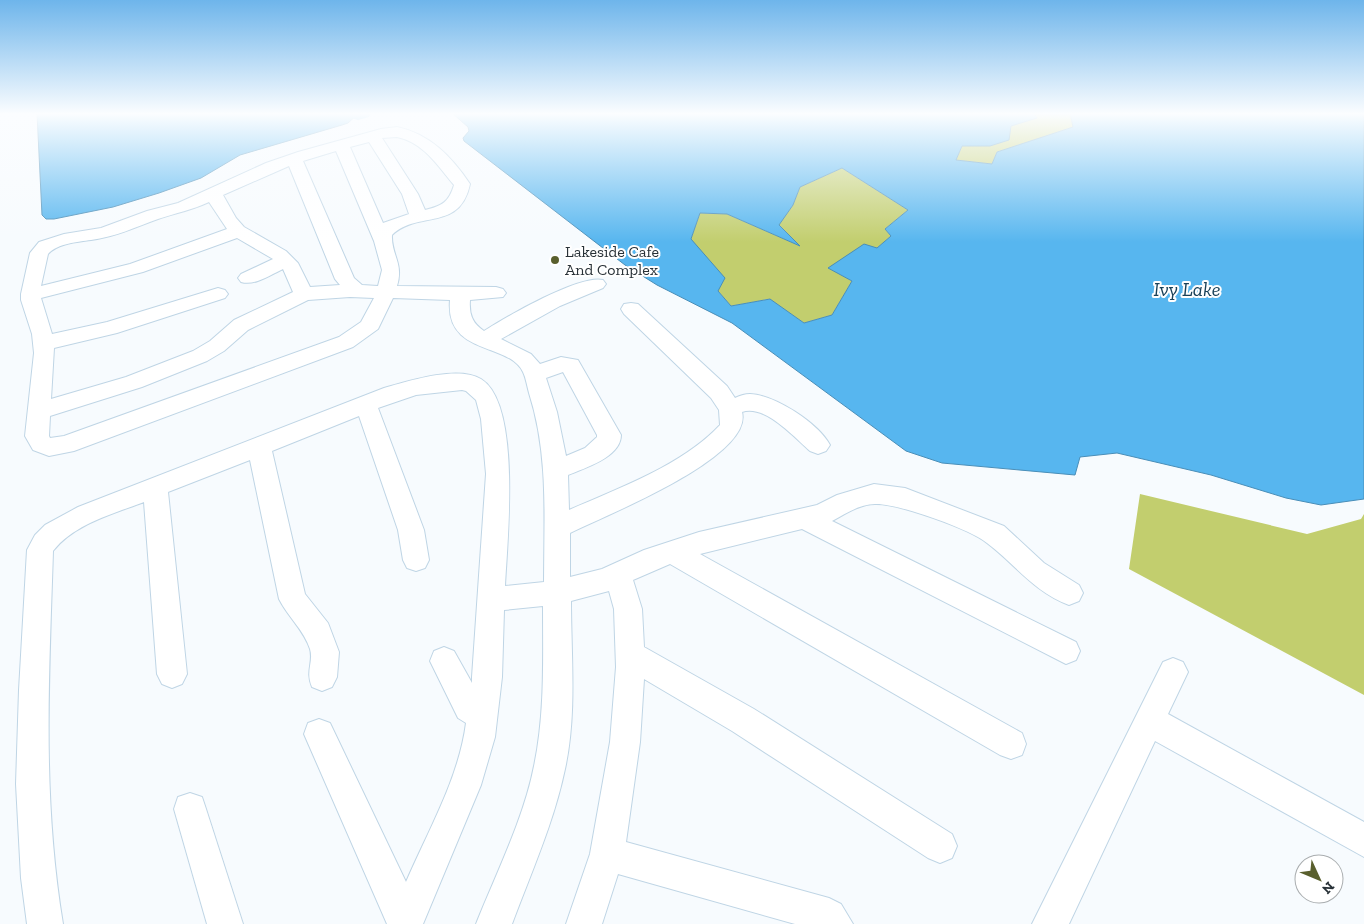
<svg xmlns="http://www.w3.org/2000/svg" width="1364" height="924" viewBox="0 0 1364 924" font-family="'Zilla Slab',serif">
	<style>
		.forest { fill: #c2ce6e }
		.water { fill: #57b6ef; stroke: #498eb8; fill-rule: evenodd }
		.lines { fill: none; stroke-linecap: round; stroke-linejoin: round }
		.river { fill: #57b6ef; fill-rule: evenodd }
		.minor-casing { stroke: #bfd5e5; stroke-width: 2 }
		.minor { fill: #fff; fill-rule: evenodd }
		.poi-dot { fill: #595f2d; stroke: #fff; stroke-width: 2 }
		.labels { text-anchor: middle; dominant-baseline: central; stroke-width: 4; stroke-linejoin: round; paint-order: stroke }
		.far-poi-label { font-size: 16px; fill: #293238; stroke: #fff; text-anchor: start }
		.water-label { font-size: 20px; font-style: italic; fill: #194159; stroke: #fff }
	</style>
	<rect width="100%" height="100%" fill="#f7fbfe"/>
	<!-- forest -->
	<g class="forest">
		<path d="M1034 113H1070L1074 127 997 152 992 164 956 160 962 146H990L1011 126 1037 118Z"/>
		<path d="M842 168 908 210 885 229 891 236 877 248 829 268 852 281 832 315 804 323 769 299 731 306 718 291 691 239 700 213 727 214 798 245 778 225 793 205 800 187Z"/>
		<path d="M1140 494 1307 534 1361 519 1364 514V695L1129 569Z"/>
	</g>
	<!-- water -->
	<g class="water">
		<path d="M37 113H357L358 114 348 123 342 125 240 155 201 178 159 193 113 207 54 219H46L42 215Z"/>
		<path d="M452 113H1034L1037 118 1011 126 1009 140 990 146H962L956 160 992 164 997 152 1073 127 1070 113H1364V499L1321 505 1286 498 1211 475 1117 453 1080 457 1075 475 942 463 906 451 732 323 657 285 625 265 464 141 463 138 469 131 468 127ZM842 168 908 210 885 229 891 236 877 248 864 244 828 268 852 281 832 315 804 323 770 299 731 306 718 291 725 278 691 239 700 213 727 214 800 246 779 225 793 205 800 187Z"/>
	</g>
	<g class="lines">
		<!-- river -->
		<path class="river" d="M349 113H371L369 117 358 120 351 118Z"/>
		<defs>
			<g id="minor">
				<path d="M397 127C430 134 452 157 470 184 460 232 418 210 392 235 391 255 404 263 397 286L496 287 503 289 506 293 503 297 470 300C469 314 472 323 484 331 506 317 580 274 603 280L606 284 603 288 560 306 501 339 531 354 540 364 561 357 578 360 621 435C621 457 585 468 568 475L569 510C619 488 683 465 720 425L719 410 711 398 624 314 621 309 624 304 631 303 638 304 727 386 735 398C739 396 745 394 750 394 775 395 818 423 830 445L826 451 818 454 810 451C794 437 765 404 742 412 754 457 604 516 570 533V577L602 569 644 550 699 532 817 505 837 495 874 484 905 488 1004 526 1044 563 1079 585 1083 593 1079 601 1069 605C1034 592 1015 564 987 543 970 529 897 503 875 504 860 504 845 514 832 521L1076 642 1080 651 1076 660 1066 664 802 529 700 554 1022 733 1026 744 1022 755 1011 759 1000 755 670 564 633 580 642 609 644 647 754 709 952 834 957 846 952 858 940 863 928 858 732 731 644 679 640 742 626 842 829 898 841 904 853 924H795L618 874 602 924H566L590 854 610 742 616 667 614 609 609 591 571 601C571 657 577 714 565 769 554 822 531 873 512 924H476C496 874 524 818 534 766 545 714 543 660 543 606L504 610 502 677 495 737 481 785 423 924H387L304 734 308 723 319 719 330 723 406 882C428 831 459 778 466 723L458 718 430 661 434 651 444 647 454 651 472 683V677L486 474 481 419 476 400 466 391 462 390 416 395 378 408 424 530 429 560 425 568 416 571 407 568 403 560 398 530 359 416 272 451 305 594 328 623 339 652 337 677 332 687 322 691 312 687C305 671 314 662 310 649 304 630 288 617 279 599L250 460 168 492 187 674 182 684 172 688 162 684 157 674 144 502C113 514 74 524 53 551 49 679 42 797 63 924H27L21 878 16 784 19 690 27 550 35 535 45 525 78 507 384 388C408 381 458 365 481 379 522 404 507 542 505 586L544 582C544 519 549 455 529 393 527 386 526 378 523 372 509 342 445 356 450 300L393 298 378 329 353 347 74 451 49 456 33 450 25 436 34 353 32 334 21 300V294L30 253 39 242 64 234 101 228 147 211 178 203 266 163 298 152 381 129ZM397 137C423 142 438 166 454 185 449 202 442 206 425 210L418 194 382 138ZM369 142 402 194 409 214 383 223 350 147ZM336 151 374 241 382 270 378 286 362 285 354 278 303 161ZM289 166 335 279 340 285 310 287 298 263 286 251 244 227 236 218 223 195ZM209 202 227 229 130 264 41 286 48 254C58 243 78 242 91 240 115 237 136 227 158 219 176 213 192 210 209 202ZM237 238 273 259 241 274 238 278 241 282C255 286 270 275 283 269L293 292 234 320 210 341 193 351 126 377 51 399 54 348 117 333 225 298 228 294 225 290 218 288 107 322 52 334 41 298 143 272ZM350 297 374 298 361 322 339 337 64 436 50 438 49 436 50 416 142 387 207 361 224 351 248 330 308 300ZM563 372 597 435V437L585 448 566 456 557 412 546 378Z"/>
				<path d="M1173 658 1183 662 1188 672 1168 714 1364 822V857L1155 741 1069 924H1032L1163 662Z"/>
				<path d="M190 793 202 797 206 809 243 924H207L174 809 178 797Z"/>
			</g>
		</defs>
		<!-- minor casing -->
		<use href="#minor" class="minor-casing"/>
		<!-- minor -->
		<use href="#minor" class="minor"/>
	</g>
	<!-- sky -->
	<linearGradient id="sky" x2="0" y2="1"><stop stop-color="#6eb5eb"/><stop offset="0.47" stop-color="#fbfdff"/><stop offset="1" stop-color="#fbfdff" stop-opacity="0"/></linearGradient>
	<rect width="1364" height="242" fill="url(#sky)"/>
	<!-- markers -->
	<circle class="poi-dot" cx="555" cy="260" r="5"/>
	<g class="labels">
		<!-- far-poi labels -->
		<g class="far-poi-label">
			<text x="565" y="251">Lakeside Cafe<tspan x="565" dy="18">And Complex</tspan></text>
		</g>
		<!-- water labels -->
		<g class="water-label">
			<text x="1187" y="289">Ivy Lake</text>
		</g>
	</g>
	<!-- north arrow -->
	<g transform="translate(1319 879) rotate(134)"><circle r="24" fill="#ffffff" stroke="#a9adaf"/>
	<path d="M0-4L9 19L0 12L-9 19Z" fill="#595f2d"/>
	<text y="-8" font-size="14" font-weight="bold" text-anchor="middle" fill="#293238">N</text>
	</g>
</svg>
